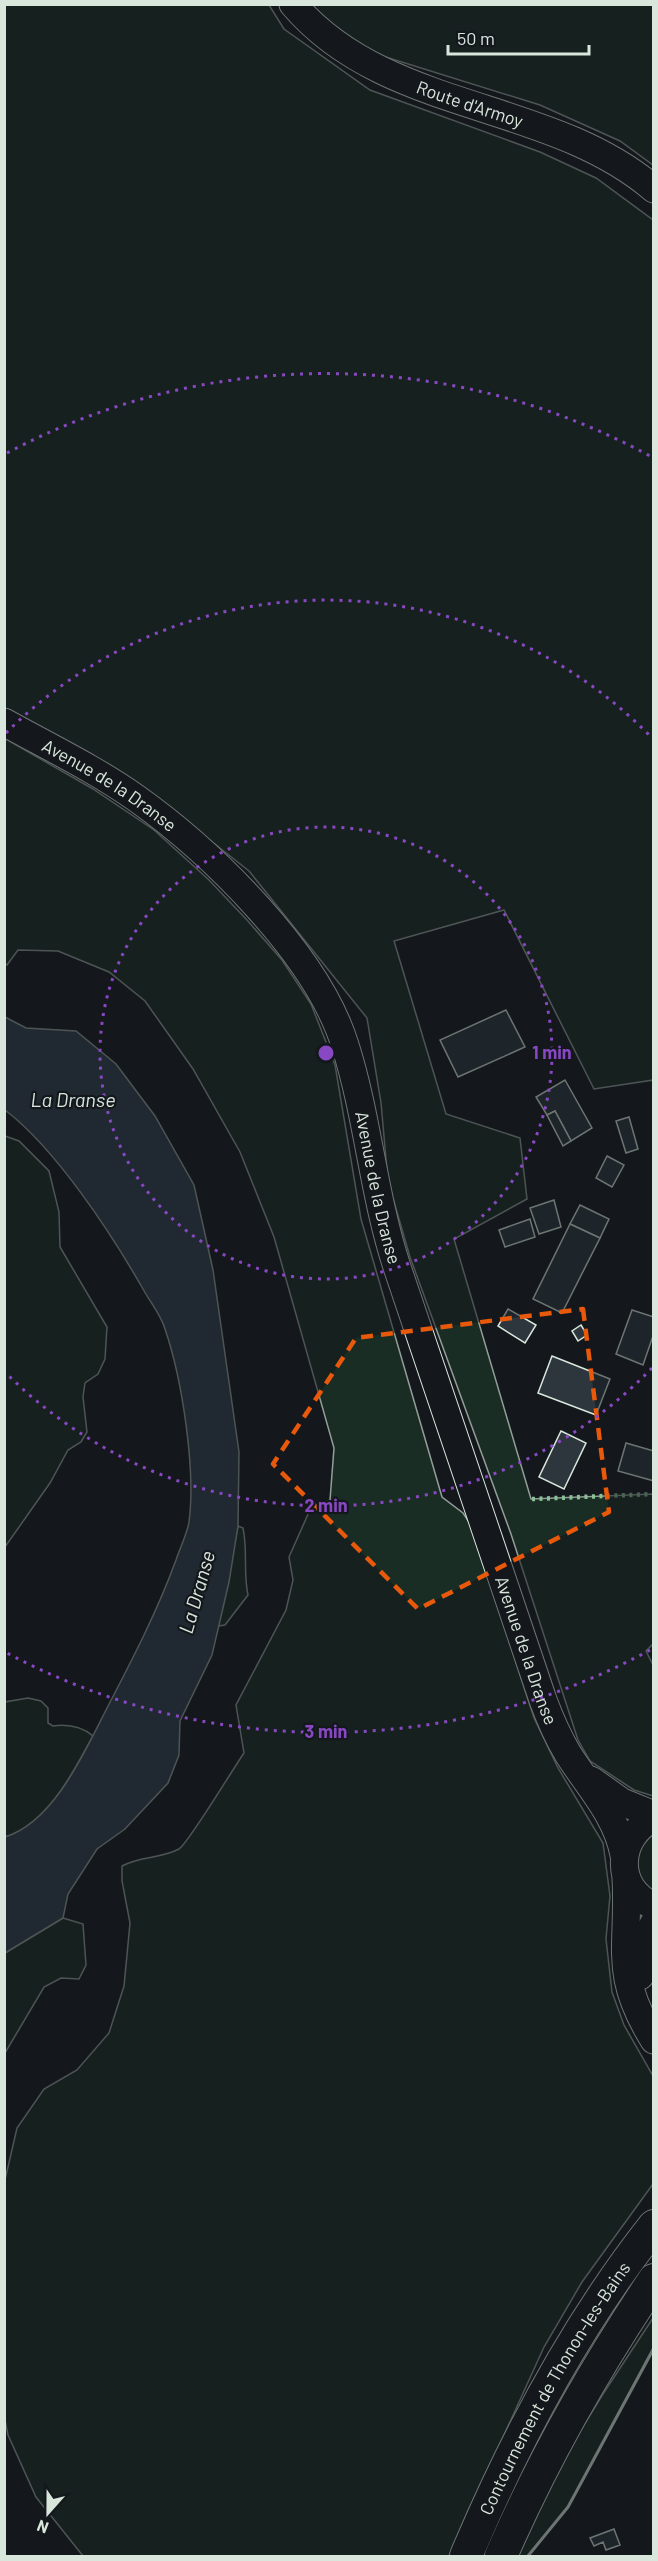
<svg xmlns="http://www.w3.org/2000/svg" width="658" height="2561" viewBox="0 0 658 2561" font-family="Barlow,sans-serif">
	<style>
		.green { fill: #1a2d24; stroke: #939e99; stroke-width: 1.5 }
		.water { fill: #2f3f4d; stroke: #939e99; stroke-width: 1.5 }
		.building { fill: #2c363c; stroke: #d8e6dc; stroke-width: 1.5 }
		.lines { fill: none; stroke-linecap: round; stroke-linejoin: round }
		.major-casing { stroke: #d8e6dc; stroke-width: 29 }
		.highway-casing { stroke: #d8e6dc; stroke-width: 34 }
		.major { stroke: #14181c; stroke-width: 27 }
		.highway { stroke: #14181c; stroke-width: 32 }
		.hedge { stroke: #8ac095; stroke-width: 4.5; stroke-dasharray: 3 4.5; stroke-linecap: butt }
		.wall { stroke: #d8e6dc; stroke-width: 3 }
		.marked { fill: none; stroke: #e8590c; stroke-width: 4.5; stroke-dasharray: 12 8; stroke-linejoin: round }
		.ring { fill: none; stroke: #8948c3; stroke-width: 3; stroke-dasharray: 3 6 }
		.labels { text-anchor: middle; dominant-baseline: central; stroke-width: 4.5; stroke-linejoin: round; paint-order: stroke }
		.street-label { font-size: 18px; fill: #d8e6dc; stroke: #14181c }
		.water-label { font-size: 20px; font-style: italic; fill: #d8e6dc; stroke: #14181c }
		.centre { fill: #8948c3; stroke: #14181c; stroke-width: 3 }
		.ring-label { font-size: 18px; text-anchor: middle; font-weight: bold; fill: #8948c3; stroke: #14181c; stroke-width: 4.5; stroke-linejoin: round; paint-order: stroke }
	</style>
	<rect width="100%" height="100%" fill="#14181c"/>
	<!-- green -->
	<g class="green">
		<path d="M5 5H269L284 29 370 90 540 152 596 178 653 220V1080L594 1089 504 910 394 941 446 1114 520 1138 527 1199 454 1239 531 1499 653 1494 654 1643 646 1651 653 1665V1796L634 1790 590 1761 578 1740 511 1534 410 1257 388 1181 381 1103 367 1018 249 871 211 841 92 758 5 710Z"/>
		<path d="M305 5H653V165L620 141 540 105 360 49Z"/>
		<path d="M4 738 93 789 154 830 209 880 247 920 282 960 311 1004 335 1065 361 1219 442 1497 463 1513 471 1525 534 1718 558 1768 603 1843 610 1896 606 1939 612 1992 624 2025 653 2076V2184L582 2282 544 2347 449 2556H83L36 2497 8 2435 5 2420 4 2184 17 2128 44 2089 77 2070 109 2033 124 1986 130 1923 122 1881V1866C140 1856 160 1859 179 1849 188 1844 234 1767 244 1753L236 1705 286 1610 293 1580 289 1557 309 1512 330 1500 334 1448 274 1237 240 1152 193 1069 145 1001 109 972 58 951 18 950 7 965 5 964Z"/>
		<path d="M5 1136 19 1141 49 1171 59 1212 60 1247 107 1327 105 1359 98 1374 85 1383 83 1397 87 1432 81 1442 68 1450 50 1483 5 1547Z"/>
		<path d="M238 1526 243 1528C248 1551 243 1572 248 1595L225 1625 218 1626Z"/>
		<path d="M28 1698 41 1701 48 1708V1723L53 1726C68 1724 81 1726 93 1736 72 1773 49 1824 5 1837V1702Z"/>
		<path d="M653 1833V1894L638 1875 637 1852Z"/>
		<path d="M63 1918 83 1924 86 1965 79 1979 61 1978 44 1987 5 2053V1953Z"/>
		<path d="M653 2318V2348L568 2507 528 2556H515L540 2496 603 2394Z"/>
	</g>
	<!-- water -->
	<path class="water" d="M5 1017 26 1028 76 1031 116 1064 155 1116 194 1185 213 1270 239 1452 238 1526 229 1582 212 1655 180 1721 179 1755 168 1783 125 1829 97 1849 68 1894 63 1918 5 1953V1837C54 1822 85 1751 107 1708 132 1660 157 1612 176 1560 180 1548 187 1534 189 1522 196 1469 182 1379 165 1329 161 1315 150 1302 143 1289 111 1233 56 1149 5 1110Z"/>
	<!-- building -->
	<g class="building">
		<path d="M506 1010 525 1047 458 1077 440 1040Z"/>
		<path d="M565 1080 592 1128 571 1141 555 1111 547 1115 536 1097Z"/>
		<path d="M555 1111 571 1141 563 1146 547 1115Z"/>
		<path d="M629 1117 638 1149 626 1153 616 1121Z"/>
		<path d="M607 1156 624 1165 612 1187 596 1178Z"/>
		<path d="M554 1200 561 1227 539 1234 530 1208Z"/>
		<path d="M580 1205 609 1219 600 1238 570 1224Z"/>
		<path d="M530 1219 535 1237 505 1247 499 1230Z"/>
		<path d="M570 1224 600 1238 562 1313 533 1299Z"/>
		<path d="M508 1309 536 1325 525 1343 498 1326Z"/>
		<path d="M632 1310 654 1317V1333L643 1365 616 1354Z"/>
		<path d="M581 1325 587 1335 578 1341 572 1331Z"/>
		<path d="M552 1356 610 1379 596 1415 538 1393Z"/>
		<path d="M561 1431 586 1443 564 1489 539 1477Z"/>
		<path d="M626 1443 654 1451V1481L618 1471Z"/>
		<path d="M614 2529 620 2545 606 2550 603 2542 594 2546 590 2538Z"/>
	</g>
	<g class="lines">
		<defs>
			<g id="major">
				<path id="s1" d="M293 4C385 113 549 99 654 189"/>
				<path id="s2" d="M4 722C49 747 95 769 136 798 212 852 317 955 345 1045 368 1117 373 1194 397 1267 445 1412 495 1556 543 1700 550 1719 558 1737 568 1754 589 1787 617 1816 624 1855"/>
				<path d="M591 1780 622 1802 654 1815"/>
				<path d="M654 1818C616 1836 613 1889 654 1906"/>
				<path d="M626 1878C630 1948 612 1973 654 2040"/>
				<path d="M640 1976 642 1944 654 1923"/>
			</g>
			<g id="highway">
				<path id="s3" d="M466 2556C515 2440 575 2326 654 2226"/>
				<path d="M501 2556C543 2459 595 2368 654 2280"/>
			</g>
		</defs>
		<!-- major casing -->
		<use href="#major" class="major-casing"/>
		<!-- highway casing -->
		<use href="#highway" class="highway-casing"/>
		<!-- major -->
		<use href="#major" class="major"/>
		<!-- highway -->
		<use href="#highway" class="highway"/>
		<!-- hedge -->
		<path class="hedge" d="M532 1499 654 1494"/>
		<!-- wall -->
		<path class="wall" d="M528 2556 568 2507 654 2348"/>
	</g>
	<!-- marked area -->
	<path d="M0 0H658V2561H0ZM583 1309 609 1512 418 1609 273 1464 356 1338Z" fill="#14181c" fill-opacity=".55" fill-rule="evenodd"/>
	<path class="marked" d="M583 1309 609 1512 418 1609 273 1464 356 1338Z"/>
	<!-- distance rings -->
	<g class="ring">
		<circle cx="326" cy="1053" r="226"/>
		<path d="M652 1368A453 453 0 0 1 6 1373M6 733A453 453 0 0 1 652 738"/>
		<path d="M650 1650A679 679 0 0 1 7 1653M7 453A679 679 0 0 1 650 456"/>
	</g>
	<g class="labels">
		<!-- street labels -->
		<g class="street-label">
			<text stroke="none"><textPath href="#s1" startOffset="206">Route d'Armoy</textPath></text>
			<text stroke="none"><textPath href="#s2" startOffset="123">Avenue de la Dranse</textPath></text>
			<text stroke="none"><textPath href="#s2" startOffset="627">Avenue de la Dranse</textPath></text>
			<text stroke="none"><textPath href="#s2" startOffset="1113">Avenue de la Dranse</textPath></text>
			<text stroke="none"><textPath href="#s3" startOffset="190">Contournement de Thonon-les-Bains</textPath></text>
		</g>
		<!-- water labels -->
		<g class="water-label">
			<text x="73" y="1099">La Dranse</text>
			<text transform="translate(196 1592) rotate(-74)">La Dranse</text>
		</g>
	</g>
	<circle cx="326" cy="1053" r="9" class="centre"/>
	<g class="ring-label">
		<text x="552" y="1059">1 min</text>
		<text x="326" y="1512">2 min</text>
		<text x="326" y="1738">3 min</text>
	</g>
	<!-- border -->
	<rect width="658" height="2561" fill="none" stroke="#d8e6dc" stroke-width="12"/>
	<!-- north arrow -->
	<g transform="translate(48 2513) rotate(201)" stroke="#14181c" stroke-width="4.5" paint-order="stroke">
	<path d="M0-4.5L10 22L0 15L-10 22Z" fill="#d8e6dc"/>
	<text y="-9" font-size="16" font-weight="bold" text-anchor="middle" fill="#d8e6dc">N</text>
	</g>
	<!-- scale -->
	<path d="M448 45v9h141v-9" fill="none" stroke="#d8e6dc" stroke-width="3"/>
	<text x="457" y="45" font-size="18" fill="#d8e6dc" stroke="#14181c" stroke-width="4.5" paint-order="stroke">50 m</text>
</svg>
